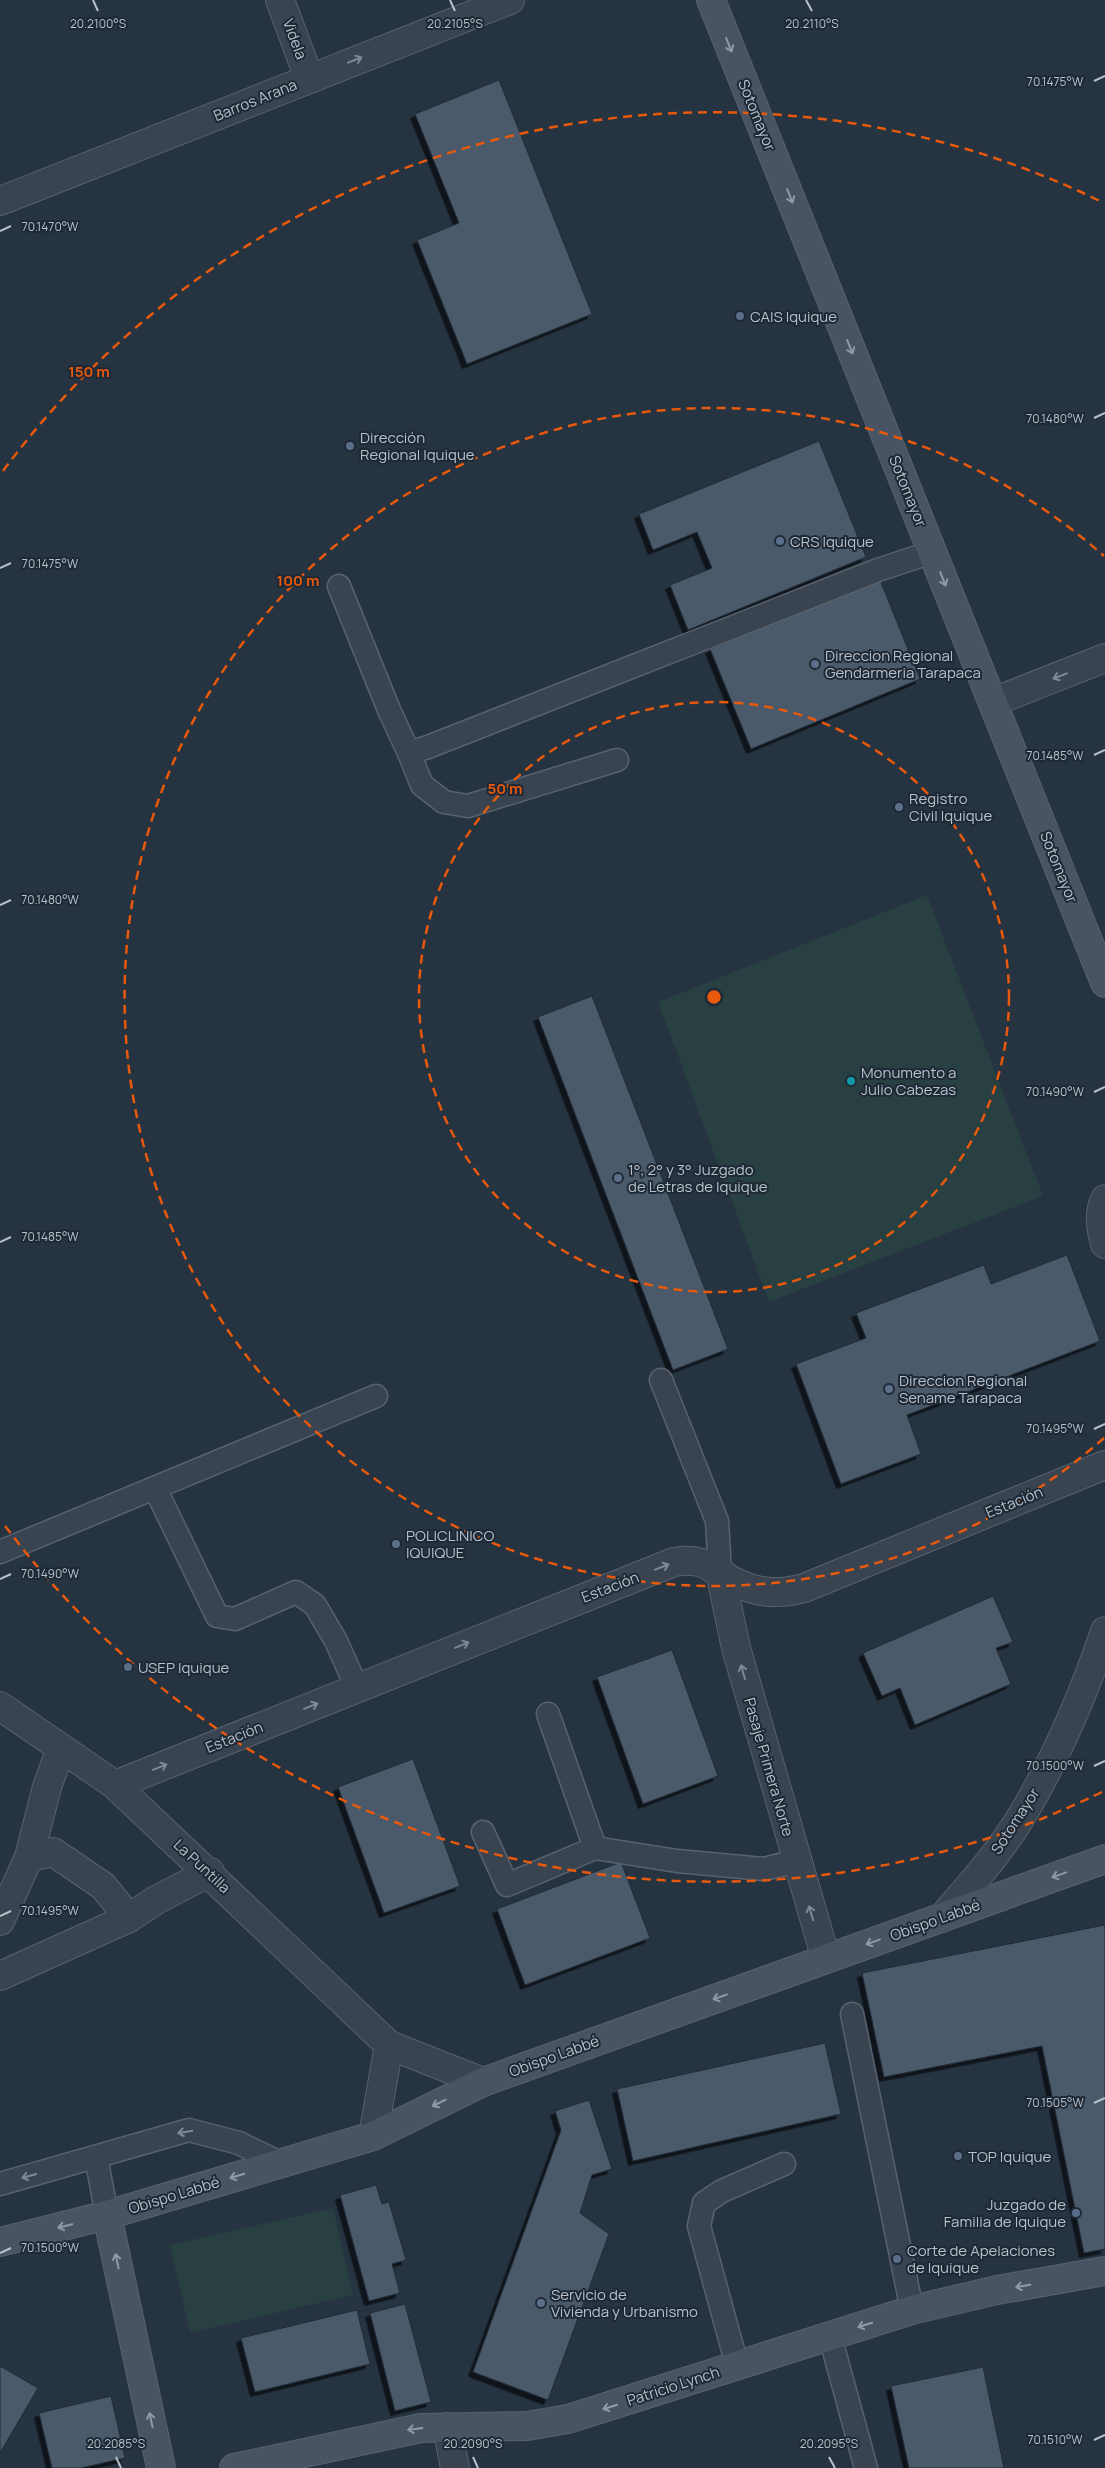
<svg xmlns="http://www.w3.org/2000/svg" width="1105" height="2468" viewBox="0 0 1105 2468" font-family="Manrope,sans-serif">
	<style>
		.green { fill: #284042 }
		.building { fill: #4c5a6a; stroke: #212b38; filter: url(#shadow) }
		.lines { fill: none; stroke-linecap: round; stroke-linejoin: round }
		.lane-casing { stroke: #58626e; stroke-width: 25 }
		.street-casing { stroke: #58626e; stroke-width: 30 }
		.secondary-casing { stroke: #58626e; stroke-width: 30 }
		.lane { stroke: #3a4451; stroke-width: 22 }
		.street { stroke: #3a4451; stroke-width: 28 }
		.secondary { stroke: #485464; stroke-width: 28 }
		.oneway { stroke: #909aa7 }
		.oneway2 { stroke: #7f8894 }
		.ticks { fill: none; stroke: #b7c0cb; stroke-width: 2 }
		.ring { fill: none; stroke: #e8590c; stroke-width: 2.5; stroke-dasharray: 9 6 }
		.service-dot { fill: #5c6f8a; stroke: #1f2936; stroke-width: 2 }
		.culture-dot { fill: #0f9aa8; stroke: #1f2936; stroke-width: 2 }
		.labels { text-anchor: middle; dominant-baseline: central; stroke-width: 4; stroke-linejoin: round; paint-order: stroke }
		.street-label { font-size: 15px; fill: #b7c0cb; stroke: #1f2936 }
		.poi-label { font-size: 15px; fill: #b7c0cb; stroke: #1f2936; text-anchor: start }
		.ticks-label { font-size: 12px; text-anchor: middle; fill: #b7c0cb; stroke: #1f2936; stroke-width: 4; stroke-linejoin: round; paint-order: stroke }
		.centre { fill: #e8590c; stroke: #1f2936; stroke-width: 2.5 }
		.ring-label { font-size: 15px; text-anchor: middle; font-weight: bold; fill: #e8590c; stroke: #1f2936; stroke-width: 4; stroke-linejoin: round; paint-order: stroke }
	</style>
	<defs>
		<filter id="shadow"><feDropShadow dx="-4.5" dy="4.5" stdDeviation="0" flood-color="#0009"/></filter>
	</defs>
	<rect width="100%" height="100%" fill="#263341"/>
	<!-- green -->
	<g class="green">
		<path d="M927 895 1043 1196 769 1302 658 1002Z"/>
		<path d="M333 2208 353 2295 190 2333 170 2245Z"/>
	</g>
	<!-- building -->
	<g class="building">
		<path d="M499 80 592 314 467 364 417 240 459 223 415 114Z"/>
		<path d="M819 441 866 557 688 630 670 585 712 568 697 532 653 550 639 514Z"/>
		<path d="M880 580 920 679 751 749 710 649Z"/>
		<path d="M592 996 728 1349 673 1370 538 1017Z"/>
		<path d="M1067 1255 1100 1341 907 1415 921 1454 841 1484 796 1364 866 1338 856 1313 984 1265 991 1284Z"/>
		<path d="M993 1596 1013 1642 996 1648 1011 1684 915 1725 900 1688 882 1696 863 1653Z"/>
		<path d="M672 1650 718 1776 643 1804 597 1677Z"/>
		<path d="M413 1759 460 1886 384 1913 338 1787Z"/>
		<path d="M621 1862 650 1938 525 1985 497 1909Z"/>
		<path d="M1105 1925V2249L1084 2253 1042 2046 884 2077 862 1973Z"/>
		<path d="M825 2043 841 2114 633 2161 617 2089Z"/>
		<path d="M589 2100 612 2169 592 2175 580 2213 609 2234 548 2400 473 2372 561 2130 555 2111Z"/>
		<path d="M376 2185 382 2204 389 2202 406 2260 392 2264 400 2293 369 2301 340 2195Z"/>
		<path d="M405 2304 431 2402 395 2411 370 2313Z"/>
		<path d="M357 2310 370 2364 255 2392 241 2338Z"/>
		<path d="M0 2366 38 2388 0 2453Z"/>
		<path d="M983 2367 1004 2468H909L891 2386Z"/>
		<path d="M111 2396 125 2458 81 2468H52L39 2413Z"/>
	</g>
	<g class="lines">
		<defs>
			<g id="lane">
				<path d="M339 586 389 710 409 753 428 747 878 570 932 552"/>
				<path d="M409 753 422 785 444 802 468 806 617 760"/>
				<path d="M661 1380 717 1521 720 1572"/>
				<path d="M155 1488 217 1616 235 1619 296 1592 315 1605 336 1641 357 1688"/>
				<path d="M0 1552 376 1396"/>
				<path d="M483 1832 507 1885 595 1848 548 1714"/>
				<path d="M595 1848 677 1861 764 1869 796 1861"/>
				<path d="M852 2014 912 2310"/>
				<path d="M96 2157 107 2215"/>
				<path d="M0 2184 189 2130 239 2143 280 2163"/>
				<path d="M830 2336 866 2468"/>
				<path d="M737 2365 699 2226 704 2203 722 2191 784 2164"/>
			</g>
			<g id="street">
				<path d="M280 0 309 78"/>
				<path d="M0 201 510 0"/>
				<path d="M993 702 1105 658"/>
				<path d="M1105 1199C1098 1214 1101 1229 1105 1244"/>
				<path d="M720 1572 736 1648 826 1959"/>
				<path d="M0 1706 115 1785 389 2045 483 2082"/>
				<path d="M115 1785 674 1562C708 1556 712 1572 739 1584 761 1594 781 1594 804 1588L1105 1465"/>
				<path d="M29 1857 47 1787 61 1748"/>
				<path d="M942 1918C971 1884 1002 1850 1024 1812 1057 1756 1084 1693 1105 1631"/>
				<path d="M0 1921 29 1857 53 1852 103 1886 129 1918"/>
				<path d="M0 1976 129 1918 156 1900 210 1872"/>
				<path d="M373 2136 389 2045"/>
				<path d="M447 2427 455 2468"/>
			</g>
			<g id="secondary">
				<path d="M711 0 1105 983"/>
				<path d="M107 2215 161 2468"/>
				<path d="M0 2242 107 2215 373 2136 483 2082 1105 1859"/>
				<path d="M234 2468 421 2428 527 2426 568 2419 912 2310 997 2290 1105 2271"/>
			</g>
		</defs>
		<!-- lane casing -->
		<use href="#lane" class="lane-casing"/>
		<!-- street casing -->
		<use href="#street" class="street-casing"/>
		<!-- secondary casing -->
		<use href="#secondary" class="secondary-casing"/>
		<!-- lane -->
		<use href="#lane" class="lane"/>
		<!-- street -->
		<use href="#street" class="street"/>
		<!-- secondary -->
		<use href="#secondary" class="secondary"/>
	</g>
	<!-- one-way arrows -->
	<defs><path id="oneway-shaft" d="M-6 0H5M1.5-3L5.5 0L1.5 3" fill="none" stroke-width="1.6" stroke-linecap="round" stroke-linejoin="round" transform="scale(1.25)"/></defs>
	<g class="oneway">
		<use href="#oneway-shaft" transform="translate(729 45) rotate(68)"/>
		<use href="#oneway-shaft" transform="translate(790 196) rotate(68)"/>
		<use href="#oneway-shaft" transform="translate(850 347) rotate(68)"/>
		<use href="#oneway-shaft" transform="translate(943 579) rotate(68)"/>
		<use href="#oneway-shaft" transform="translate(1059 1875) rotate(160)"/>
		<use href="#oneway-shaft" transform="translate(873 1942) rotate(160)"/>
		<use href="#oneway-shaft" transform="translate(720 1997) rotate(160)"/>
		<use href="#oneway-shaft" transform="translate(439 2103) rotate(154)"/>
		<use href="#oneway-shaft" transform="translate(237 2176) rotate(163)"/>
		<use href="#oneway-shaft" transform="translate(65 2226) rotate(166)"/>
		<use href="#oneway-shaft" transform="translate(117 2261) rotate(-102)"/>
		<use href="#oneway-shaft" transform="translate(1023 2286) rotate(170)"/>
		<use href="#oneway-shaft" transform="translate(865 2325) rotate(163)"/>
		<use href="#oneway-shaft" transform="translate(610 2407) rotate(162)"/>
		<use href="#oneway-shaft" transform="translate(151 2420) rotate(-102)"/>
		<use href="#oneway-shaft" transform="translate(415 2429) rotate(172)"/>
	</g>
	<g class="oneway2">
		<use href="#oneway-shaft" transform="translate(355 60) rotate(-21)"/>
		<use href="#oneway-shaft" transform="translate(1060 676) rotate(159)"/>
		<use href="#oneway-shaft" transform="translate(662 1567) rotate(-21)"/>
		<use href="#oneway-shaft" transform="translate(462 1645) rotate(-22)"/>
		<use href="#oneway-shaft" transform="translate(743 1672) rotate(-106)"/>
		<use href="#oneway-shaft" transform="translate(311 1706) rotate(-22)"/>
		<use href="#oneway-shaft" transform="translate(160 1767) rotate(-22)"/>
		<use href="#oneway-shaft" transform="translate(811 1913) rotate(-107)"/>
		<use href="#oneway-shaft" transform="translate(185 2132) rotate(171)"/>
		<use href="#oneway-shaft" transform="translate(29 2176) rotate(164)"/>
	</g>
	<!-- ticks -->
	<path class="ticks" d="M93 0 98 11M450 0 455 11M806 0 812 11M1094 81 1105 76M0 231 11 226M1094 418 1105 413M0 568 11 563M1094 755 1105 750M0 905 11 900M1094 1092 1105 1087M0 1242 11 1237M1094 1429 1105 1424M0 1579 11 1574M1094 1766 1105 1761M0 1916 11 1911M1094 2103 1105 2098M0 2253 11 2248M1094 2440 1105 2435M116 2457 121 2468M473 2457 478 2468M829 2457 835 2468"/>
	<!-- distance rings -->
	<g class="ring">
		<circle cx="714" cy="997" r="295"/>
		<path d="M1104 1438A589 589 0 1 1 1104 556"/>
		<path d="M1102 1792A884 884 0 0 1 3 1523M3 471A884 884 0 0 1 1102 202"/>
	</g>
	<!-- markers -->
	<g class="service-dot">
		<circle cx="740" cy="316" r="5"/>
		<circle cx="350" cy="446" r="5"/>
		<circle cx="780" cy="541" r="5"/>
		<circle cx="815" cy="664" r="5"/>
		<circle cx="899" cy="807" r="5"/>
		<circle cx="618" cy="1178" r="5"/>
		<circle cx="889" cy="1389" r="5"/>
		<circle cx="396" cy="1544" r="5"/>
		<circle cx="128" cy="1667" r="5"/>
		<circle cx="958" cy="2156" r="5"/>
		<circle cx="1076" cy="2213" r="5"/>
		<circle cx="897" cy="2259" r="5"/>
		<circle cx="541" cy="2303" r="5"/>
	</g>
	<circle class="culture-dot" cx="851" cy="1081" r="5"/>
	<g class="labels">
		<!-- street labels -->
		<g class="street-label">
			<text transform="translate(295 39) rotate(69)">Videla</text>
			<text transform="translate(255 100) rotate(-22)">Barros Arana</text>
			<text transform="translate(757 115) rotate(68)">Sotomayor</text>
			<text transform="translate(908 491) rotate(68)">Sotomayor</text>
			<text transform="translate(1059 867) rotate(68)">Sotomayor</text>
			<text transform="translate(1014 1502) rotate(-22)">Estación</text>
			<text transform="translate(610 1587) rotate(-21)">Estación</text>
			<text transform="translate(234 1737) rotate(-22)">Estación</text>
			<text transform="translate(769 1767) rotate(74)">Pasaje Primera Norte</text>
			<text transform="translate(1015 1821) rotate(-57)">Sotomayor</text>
			<text transform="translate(202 1866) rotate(43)">La Puntilla</text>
			<text transform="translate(935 1920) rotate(-20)">Obispo Labbé</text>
			<text transform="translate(554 2056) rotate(-20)">Obispo Labbé</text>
			<text transform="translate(174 2195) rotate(-17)">Obispo Labbé</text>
			<text transform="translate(673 2386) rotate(-18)">Patricio Lynch</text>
		</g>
		<!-- poi labels -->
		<g class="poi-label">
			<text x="750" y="316">CAIS Iquique</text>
			<text x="360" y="437">Dirección<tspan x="360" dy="17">Regional Iquique</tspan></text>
			<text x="790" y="541">CRS Iquique</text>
			<text x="825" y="655">Direccion Regional<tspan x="825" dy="17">Gendarmeria Tarapaca</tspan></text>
			<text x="909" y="798">Registro<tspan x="909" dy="17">Civil Iquique</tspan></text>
			<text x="861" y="1072">Monumento a<tspan x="861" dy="17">Julio Cabezas</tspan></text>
			<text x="628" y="1169">1°, 2° y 3° Juzgado<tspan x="628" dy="17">de Letras de Iquique</tspan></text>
			<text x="899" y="1380">Direccion Regional<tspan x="899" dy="17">Sename Tarapaca</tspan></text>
			<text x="406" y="1535">POLICLINICO<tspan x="406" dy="17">IQUIQUE</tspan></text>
			<text x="138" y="1667">USEP Iquique</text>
			<text x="968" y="2156">TOP Iquique</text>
			<text x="1066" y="2204" text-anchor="end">Juzgado de<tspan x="1066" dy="17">Familia de Iquique</tspan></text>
			<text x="907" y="2250">Corte de Apelaciones<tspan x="907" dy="17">de Iquique</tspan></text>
			<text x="551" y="2294">Servicio de<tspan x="551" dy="17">Vivienda y Urbanismo</tspan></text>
		</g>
	</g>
	<g class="ticks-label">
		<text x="98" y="28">20.2100°S</text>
		<text x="812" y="28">20.2110°S</text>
		<text x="455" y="28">20.2105°S</text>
		<text x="1055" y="86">70.1475°W</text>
		<text x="50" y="231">70.1470°W</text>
		<text x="1055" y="423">70.1480°W</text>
		<text x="50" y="568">70.1475°W</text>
		<text x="1055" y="760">70.1485°W</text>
		<text x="50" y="904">70.1480°W</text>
		<text x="1055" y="1096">70.1490°W</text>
		<text x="50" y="1241">70.1485°W</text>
		<text x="1055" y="1433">70.1495°W</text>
		<text x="50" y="1578">70.1490°W</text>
		<text x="1055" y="1770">70.1500°W</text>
		<text x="50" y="1915">70.1495°W</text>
		<text x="1055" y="2107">70.1505°W</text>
		<text x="50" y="2252">70.1500°W</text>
		<text x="1055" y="2444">70.1510°W</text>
		<text x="116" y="2448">20.2085°S</text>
		<text x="473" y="2448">20.2090°S</text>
		<text x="829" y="2448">20.2095°S</text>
	</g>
	<circle cx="714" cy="997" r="8" class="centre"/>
	<g class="ring-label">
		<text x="89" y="377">150 m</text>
		<text x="298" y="586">100 m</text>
		<text x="505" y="794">50 m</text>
	</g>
</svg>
